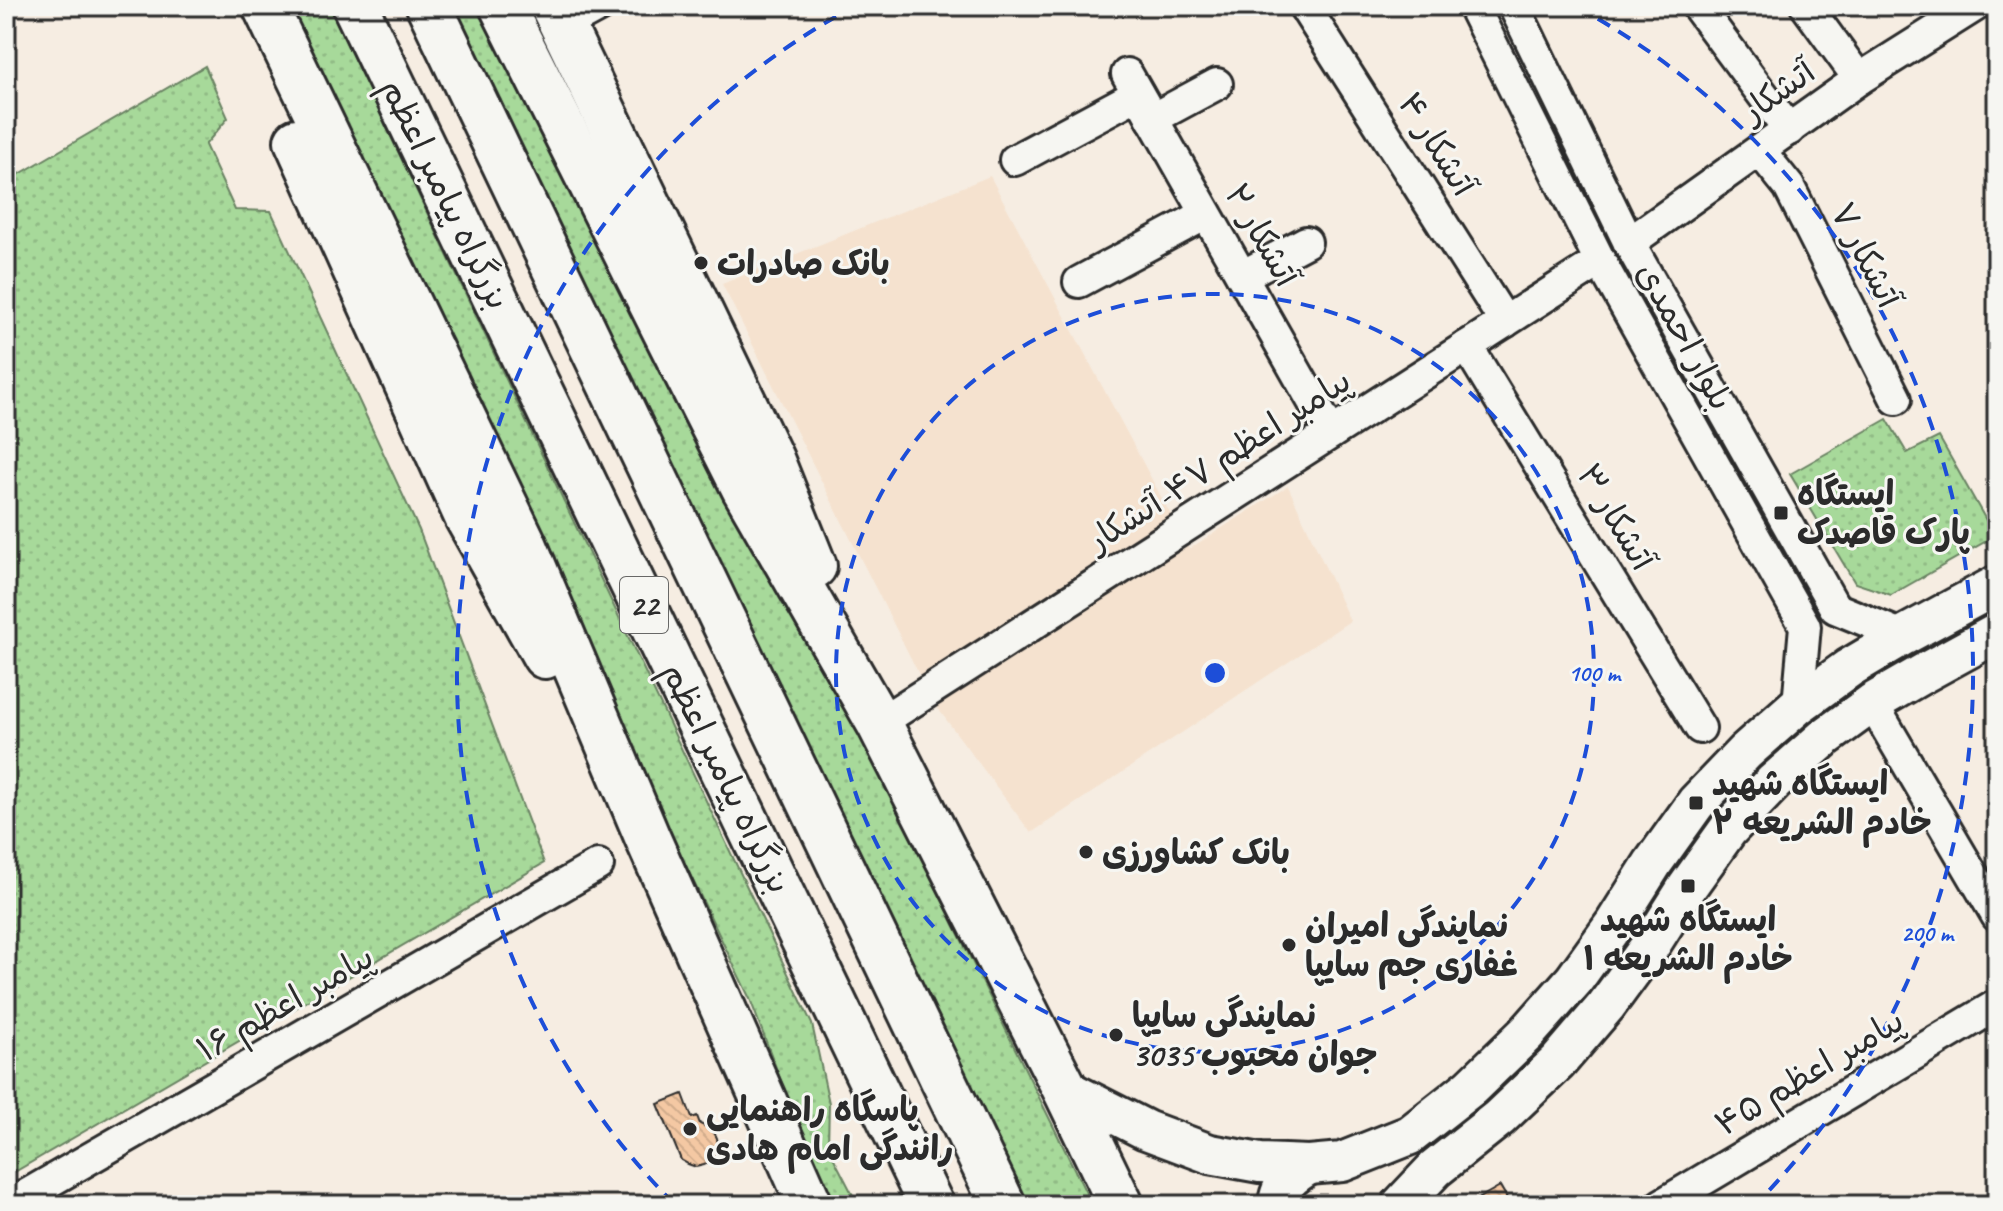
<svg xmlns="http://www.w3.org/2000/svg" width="2003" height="1211" viewBox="0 0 2003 1211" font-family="Caveat,'Playpen Sans Arabic',sans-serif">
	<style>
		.built { fill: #f5e2cf }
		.grass { fill: url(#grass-dots); stroke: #698262; stroke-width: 2 }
		.building { fill: url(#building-back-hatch); stroke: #2b2b2b; stroke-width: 2 }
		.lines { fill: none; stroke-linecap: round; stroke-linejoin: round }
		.minor-casing { stroke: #2b2b2b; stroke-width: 36 }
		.tertiary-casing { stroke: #2b2b2b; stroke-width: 44 }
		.trunk-casing { stroke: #2b2b2b; stroke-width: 50 }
		.minor { stroke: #f6f6f2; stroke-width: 30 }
		.tertiary { stroke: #f6f6f2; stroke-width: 38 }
		.trunk { stroke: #f6f6f2; stroke-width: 44 }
		.ring { fill: none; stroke: #1d4ed8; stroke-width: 4; stroke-dasharray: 14 10 }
		.poi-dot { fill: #2b2b2b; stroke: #f6f6f2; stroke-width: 3 }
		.labels { text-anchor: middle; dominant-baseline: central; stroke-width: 6; stroke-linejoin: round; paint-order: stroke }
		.shield { fill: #f6f6f2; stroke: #686867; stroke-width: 2 }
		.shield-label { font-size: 32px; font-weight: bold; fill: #2b2b2b }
		.street-label { font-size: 34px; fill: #2b2b2b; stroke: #f6f6f2 }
		.poi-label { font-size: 34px; font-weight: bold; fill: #2b2b2b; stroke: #f6f6f2; text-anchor: start }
		.centre { fill: #1d4ed8; stroke: #f6f6f2; stroke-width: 4 }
		.ring-label { font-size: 24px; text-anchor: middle; font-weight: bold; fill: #1d4ed8; stroke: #f6f6f2; stroke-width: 6; stroke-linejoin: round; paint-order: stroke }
	</style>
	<defs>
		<pattern id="grass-dots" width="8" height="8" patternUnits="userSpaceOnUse" patternTransform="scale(2)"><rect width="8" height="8" fill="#a7d99a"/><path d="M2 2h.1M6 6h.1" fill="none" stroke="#90ba85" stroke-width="1.8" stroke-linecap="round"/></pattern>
		<pattern id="building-back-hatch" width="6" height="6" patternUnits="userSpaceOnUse" patternTransform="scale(2)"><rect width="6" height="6" fill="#f4c8a3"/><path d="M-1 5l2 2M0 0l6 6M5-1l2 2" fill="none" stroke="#d1ac8c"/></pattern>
	</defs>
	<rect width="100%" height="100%" fill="#f6ede2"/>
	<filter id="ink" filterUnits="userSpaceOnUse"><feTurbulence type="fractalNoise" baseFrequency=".0125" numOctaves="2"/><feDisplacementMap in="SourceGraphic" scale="16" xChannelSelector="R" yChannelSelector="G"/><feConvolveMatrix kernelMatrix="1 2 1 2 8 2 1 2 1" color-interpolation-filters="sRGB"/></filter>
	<g filter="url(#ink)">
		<!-- built -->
		<path class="built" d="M990 176 1189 549 1288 486 1350 621 1031 833 933 702 722 284Z"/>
		<!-- grass -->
		<g class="grass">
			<path d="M272 6H329L812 1024 829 1103 828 1147 858 1205H828L750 999Z"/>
			<path d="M450 6H484L681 414 852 717 1092 1205H1025Z"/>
			<path d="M205 66 228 118 205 145 235 210 271 211 419 530 544 863 6 1177V182Z"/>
			<path d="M1887 419 1907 453 1939 437 1995 536 1891 595 1855 583 1790 474Z"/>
		</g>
		<!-- building -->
		<g class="building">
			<path d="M683 1094 692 1118 697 1116 700 1124 713 1130 717 1138 718 1146 717 1154 712 1161 704 1165 696 1167 688 1164 681 1160 658 1104Z"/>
			<path d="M1500 1186 1511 1205H1467Z"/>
		</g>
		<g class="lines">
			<defs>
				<g id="minor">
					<path d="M1304 6 1505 322"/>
					<path d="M1473 6 1600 261 1805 626 1798 705"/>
					<path d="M1514 6 1629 243 1835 608 1903 636"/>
					<path d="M1697 6 1789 130"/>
					<path d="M1806 6 1859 79"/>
					<path d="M562 26 599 6"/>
					<path d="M1127 74 1331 433"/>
					<path d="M1152 119 1217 84"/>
					<path d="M1760 151 1789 187 1896 399"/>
					<path d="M1015 160 1138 94"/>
					<path d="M1629 243 1859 79 1975 6"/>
					<path d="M1242 276 1306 242"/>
					<path d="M1079 282 1206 214"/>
					<path d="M1467 346 1700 728"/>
					<path d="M1872 703 1997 916"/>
					<path d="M879 723 1600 261"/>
					<path d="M9 1205 598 865"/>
					<path d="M1661 1205 1997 1005"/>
				</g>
				<g id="tertiary">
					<path d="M1065 1089 1146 1130 1210 1154 1260 1163 1309 1165 1342 1162 1410 1135 1471 1087 1527 1033 1574 980 1615 923 1653 863 1696 803 1745 752 1798 705 1849 668 1903 636 1997 585"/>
					<path d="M1278 1205C1279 1184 1293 1175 1309 1165"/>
					<path d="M1401 1205 1435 1169 1499 1118 1558 1062 1606 1006 1650 946 1688 886 1728 830 1774 782 1824 738 1872 703 1924 673 1997 633"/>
				</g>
				<g id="trunk">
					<path d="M265 6 524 544 648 839 810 1205"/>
					<path d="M355 6 931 1205"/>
					<path d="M429 6 1003 1205"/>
					<path d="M502 6 744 488 879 723 1065 1089 1121 1205"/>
					<path d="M553 6 771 459 814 566"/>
					<path d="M297 141 467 517 545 656"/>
				</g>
			</defs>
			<!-- minor casing -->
			<use href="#minor" class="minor-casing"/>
			<!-- tertiary casing -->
			<use href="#tertiary" class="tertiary-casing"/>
			<!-- trunk casing -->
			<use href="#trunk" class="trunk-casing"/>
			<!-- minor -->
			<use href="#minor" class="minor"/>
			<!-- tertiary -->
			<use href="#tertiary" class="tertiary"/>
			<!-- trunk -->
			<use href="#trunk" class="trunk"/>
		</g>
	</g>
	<!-- distance rings -->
	<g class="ring">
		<circle cx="1215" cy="673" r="379"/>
		<path d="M674 1204A758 758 0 0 1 853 7M1577 7A758 758 0 0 1 1756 1204"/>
	</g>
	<!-- markers -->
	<g class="poi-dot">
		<circle cx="701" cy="263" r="8"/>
		<rect x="1773" y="505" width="16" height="16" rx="4"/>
		<rect x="1688" y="795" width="16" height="16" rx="4"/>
		<circle cx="1086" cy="852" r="8"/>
		<rect x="1680" y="878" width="16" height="16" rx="4"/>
		<circle cx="1289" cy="945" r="8"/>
		<circle cx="1116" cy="1035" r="8"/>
		<circle cx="690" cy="1129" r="8"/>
	</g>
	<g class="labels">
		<!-- shield labels -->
		<rect class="shield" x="620" y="577" width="48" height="56" rx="6"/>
		<g class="shield-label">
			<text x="644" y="605">22</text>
		</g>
		<!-- street labels -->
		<g class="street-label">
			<text transform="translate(1778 91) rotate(-36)">آتشکار</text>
			<text transform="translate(1437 144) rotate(58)">آتشکار ۴</text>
			<text transform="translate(446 194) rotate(64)">بزرگراه پیامبر اعظم</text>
			<text transform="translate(1262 235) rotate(60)">آتشکار ۲</text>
			<text transform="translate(1866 255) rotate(63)">آتشکار ۷</text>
			<text transform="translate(1685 336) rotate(61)">بلوار احمدی</text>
			<text transform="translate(1219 460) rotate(-33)">پیامبر اعظم ۴۷-آتشکار</text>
			<text transform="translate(1616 517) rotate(59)">آتشکار ۳</text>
			<text transform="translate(727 778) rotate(64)">بزرگراه پیامبر اعظم</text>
			<text transform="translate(285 1003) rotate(-30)">پیامبر اعظم ۱۶</text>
			<text transform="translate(1809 1072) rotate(-31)">پیامبر اعظم ۴۵</text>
		</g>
		<!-- poi labels -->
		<g class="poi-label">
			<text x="717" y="263">بانک صادرات</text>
			<text x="1797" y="493">ایستگاه<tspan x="1797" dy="39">پارک قاصدک</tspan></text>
			<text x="1712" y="783">ایستگاه شهید<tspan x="1712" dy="39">خادم الشریعه ۲</tspan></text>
			<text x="1102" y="852">بانک کشاورزی</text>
			<text x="1688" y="919" text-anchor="middle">ایستگاه شهید<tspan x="1688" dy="39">خادم الشریعه ۱</tspan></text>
			<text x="1305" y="925">نمایندگی امیران<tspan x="1305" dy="39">غفاری جم سایپا</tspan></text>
			<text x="1132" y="1015">نمایندگی سایپا<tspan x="1132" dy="39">جوان محبوب 3035</tspan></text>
			<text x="706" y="1109">پاسگاه راهنمایی<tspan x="706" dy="39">رانندگی امام هادی</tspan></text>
		</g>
	</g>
	<circle cx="1215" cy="673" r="12" class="centre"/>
	<g class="ring-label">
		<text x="1594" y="681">100 m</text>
		<text x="1927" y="941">200 m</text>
	</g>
	<!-- margin -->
	<rect width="2003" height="1211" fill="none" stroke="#f6f6f2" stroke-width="32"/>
	<rect x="16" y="16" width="1971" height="1179" fill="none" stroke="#2b2b2b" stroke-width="3" filter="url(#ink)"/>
</svg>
